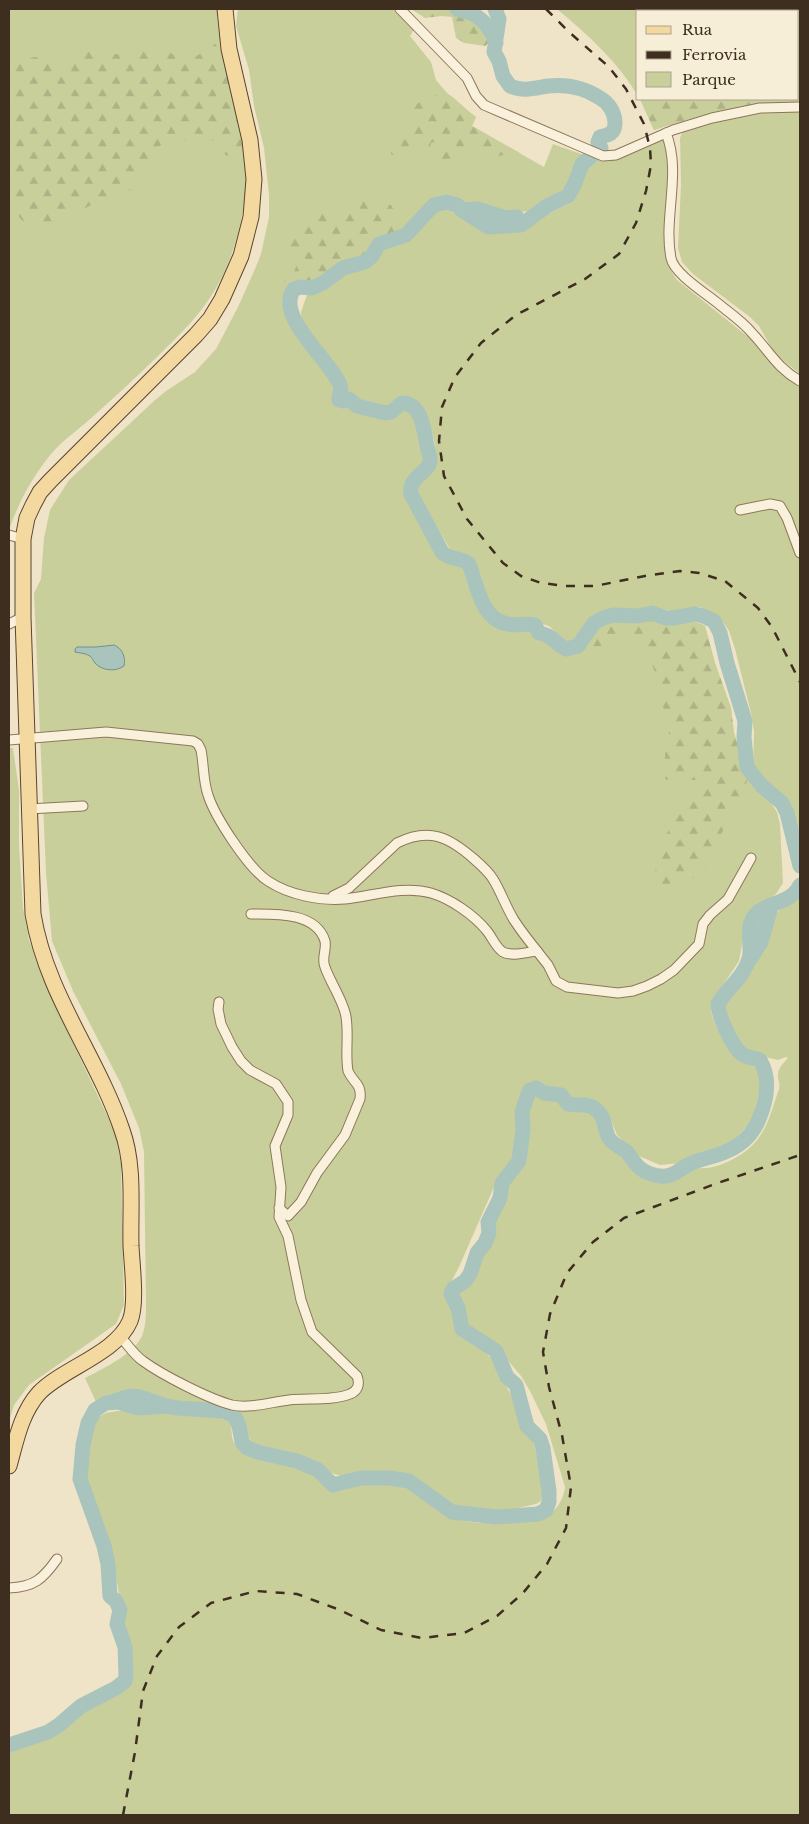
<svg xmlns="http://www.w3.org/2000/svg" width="809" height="1824" viewBox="0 0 809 1824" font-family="'Libre Baskerville',serif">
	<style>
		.green { fill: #c9cf9b }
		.forest { fill: url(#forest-firs) }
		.water { fill: #a9c4bc; stroke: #6f938a }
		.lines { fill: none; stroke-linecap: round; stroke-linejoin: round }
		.river { stroke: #a9c4bc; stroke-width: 15 }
		.street-casing { stroke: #8d765c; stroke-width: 11 }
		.primary-casing { stroke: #5b4430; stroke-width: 17 }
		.street { stroke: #faf1dc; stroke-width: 9 }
		.primary { stroke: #f3d9a0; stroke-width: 15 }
		.rail { stroke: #3d2e20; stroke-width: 2.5; stroke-dasharray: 9 9; stroke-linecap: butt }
	</style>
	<defs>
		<pattern id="forest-firs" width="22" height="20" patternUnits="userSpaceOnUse" patternTransform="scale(1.25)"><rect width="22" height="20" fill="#c9cf9b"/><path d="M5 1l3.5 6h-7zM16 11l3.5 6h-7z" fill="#aeb285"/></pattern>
	</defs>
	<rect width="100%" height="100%" fill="#f0e4c8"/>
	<!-- green -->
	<g class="green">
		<path d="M9 9H217C218 71 253 130 246 191 242 224 233 259 216 288 201 315 178 336 157 357 135 378 113 399 90 419 78 430 62 441 51 454 33 476 18 503 9 530Z"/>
		<path d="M238 9H393L415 28 410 36 431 62 436 80 452 99 476 117 472 126 544 167 553 144 584 155 567 190 543 202 530 211 508 213 484 206H464L448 200H437L430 202 405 231 377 241 363 257 340 264 324 277 317 280 291 286C287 290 287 294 286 300 284 325 305 341 319 359 324 366 329 375 334 382 337 389 333 396 336 402L349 404 356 408 384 416 394 413 405 406 410 407C419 417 425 445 426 458 420 469 411 476 408 488 404 501 432 542 440 554L444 558 465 565C475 590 477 620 507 628 514 630 523 627 529 629 532 630 533 633 535 634 538 636 542 636 545 639 552 644 555 654 565 655 593 656 589 629 608 622 613 620 639 619 646 620 652 620 658 623 664 624 678 625 692 618 705 626L715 663 731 708 734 733 738 746 740 765 748 779 770 802 777 812 780 824 783 883 776 894 751 910 745 928 739 961 713 1000 711 1008 712 1016 716 1026 733 1055 753 1065 758 1070 761 1076 760 1090 753 1116 748 1125 731 1144 701 1152 681 1163 660 1165 639 1156 617 1135 610 1118 597 1106 572 1099 559 1089 538 1084 528 1086 524 1089 516 1113V1141L514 1158 494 1187 459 1267 448 1288 447 1294 458 1330 478 1345 491 1358 511 1395 520 1415 524 1430 534 1444 540 1468 543 1489 541 1501 536 1504 500 1512 462 1509 451 1506 423 1484 403 1476 374 1472 341 1476 334 1474 301 1458 257 1446 251 1442 239 1415C217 1403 206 1407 183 1403 171 1401 161 1396 149 1393 130 1389 114 1395 96 1402L85 1378C102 1369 133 1355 142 1336 146 1326 146 1315 146 1304L144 1152 139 1128 121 1084 73 991 52 941 46 873 34 593 41 579 44 538 50 510 69 480 154 401 166 391 195 372 216 349 238 307 255 269 261 254 269 217V195L264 148 254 106 249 70 236 26Z"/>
		<path d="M557 9H800V103C750 103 702 114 654 130L640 99H798V11H638V96C618 62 587 34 557 9Z"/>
		<path d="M800 109V374L775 354 759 326 750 317 693 274 682 262 678 248 681 184 680 138 682 133 687 130 719 120 763 111Z"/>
		<path d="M665 137C667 149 669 162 669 175 669 207 657 254 677 280L747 336H751L800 383V839L784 802 763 784 753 769 754 732 751 713 735 649 729 631 723 622 714 614 700 607H694L675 612 654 607 634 610 622 609 613 610 598 616 590 624 578 639 566 642 549 626 532 621 509 619 495 613 483 593 481 575 477 568 465 556 454 553 450 549 417 494C411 475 430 477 434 463 440 445 428 423 421 407 412 395 396 398 389 409H384L346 395 339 375 302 326 301 312 307 295 313 290 328 283 339 274 352 268 368 264 384 250 403 241 417 230 438 208 451 207 459 214 485 230 519 229 529 226 539 218 571 203 575 197 587 165 594 157C624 164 640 148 665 137Z"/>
		<path d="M9 748H13L19 790V845L23 908 29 940 46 986 115 1132 121 1164 124 1305 116 1324 29 1385 14 1405 9 1422Z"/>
		<path d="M800 898V1815H9V1751L38 1741 61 1731 88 1709 123 1687 128 1679 129 1652 112 1553 104 1526 87 1490 85 1482 87 1449 93 1424 98 1417 106 1413 117 1411 159 1410 187 1414H212L230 1423C233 1431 230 1441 237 1447 254 1462 276 1455 295 1464 300 1466 315 1472 319 1475 326 1480 327 1491 338 1491 346 1491 351 1484 359 1482 372 1479 391 1480 404 1484 420 1488 436 1511 454 1518 474 1526 524 1524 544 1517 556 1513 564 1498 565 1487L546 1424 530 1391 521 1376 505 1357 488 1341 467 1327 464 1322 458 1298 459 1293 472 1276 477 1267 480 1254 488 1245 490 1240 494 1216 505 1188 514 1173 524 1164 527 1129 524 1115 532 1095 535 1093 544 1097H557C568 1114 574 1108 591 1110L600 1120 605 1140 627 1155 632 1165 639 1172 655 1179 681 1178 691 1168C711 1169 718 1167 735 1158 765 1142 769 1118 779 1089 780 1084 779 1082 778 1078 777 1068 783 1064 788 1058L786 1057 778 1060 749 1053 744 1050 734 1039 721 1007 727 995 752 971 776 914 782 907Z"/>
	</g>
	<!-- forest -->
	<g class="forest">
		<path d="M411 9C424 9 438 7 451 9 465 10 492 25 491 41L485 46 464 43 456 38 452 17 442 16 425 18Z"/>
		<path d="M220 41 225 68 245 148C237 151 234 157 225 155L218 141 202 139 168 141 163 143 153 152 138 185 134 189 101 199 57 225C30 232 21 224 9 201V67L34 57 67 62 82 52H99L134 56 152 47 182 57H195Z"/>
		<path d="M800 58V103C750 103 702 114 654 130L640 99H798V59Z"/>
		<path d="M440 89C453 95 464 108 476 117L472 126 520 153 510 158 503 155 495 157 492 156 489 151C483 149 481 150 476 151 465 153 455 149 450 162L444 163 441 162 439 157 449 150 448 147 434 142 431 143 429 151 426 152 421 150 419 142C408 140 410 149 405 155H392L387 144 389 137 409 125 414 117 412 105 406 99 411 93H413L417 98V104L427 96 435 97 437 90Z"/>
		<path d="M358 197 391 205 402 225V233L377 241 363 257 340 264 324 277 309 283 291 286 284 282 283 277 285 274 294 272 297 264 294 258 284 251C284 239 310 215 321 212 326 211 329 212 332 215L336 211 347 212 350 203Z"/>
		<path d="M647 620 673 624 695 622 705 626 715 663 731 708 734 733 738 746 740 765 748 779 703 872 688 881 680 884 665 886 661 884C647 860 661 849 670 827 672 821 670 813 675 809 687 799 699 804 702 785L699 780H667L662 776 661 772 665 757 666 739 673 723V719C670 715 665 712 663 707 655 689 656 638 629 637 619 637 611 642 603 645 598 647 592 647 587 647L600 626 609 621Z"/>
	</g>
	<!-- water -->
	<path class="water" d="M114 645C122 648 126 657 124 666 116 672 102 671 95 663 91 658 94 660 90 656 85 653 79 653 75 652V649L77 647H96Z"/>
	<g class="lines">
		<!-- river -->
		<g class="river">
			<path d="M457 9C462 11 468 12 473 14 484 20 492 31 496 43"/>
			<path d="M495 9 499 19 494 52 499 61 503 76 510 86C523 92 535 88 548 86 566 84 585 88 600 98 609 103 615 113 615 123 615 134 608 135 600 137L598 142 601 148 582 164 575 183 568 196 547 206 521 225 488 227 463 211 457 205 446 202 434 205 431 208 406 235 379 244 372 256 365 262 343 268 323 283 312 288 301 287 294 289C274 316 331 361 340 385 342 391 338 395 339 400L343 401 349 399 357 406 385 413 391 412 402 403C422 403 424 431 427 446 428 451 431 457 430 462 428 473 408 477 411 494L442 552C449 560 461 557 469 564 477 584 481 620 508 624 517 626 526 623 535 625L539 633C555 636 553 643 566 649L578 646 594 623 603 618 613 615 638 616 652 613 666 618H673L695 614 703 616 714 621 720 633 727 663 745 721 744 737 747 767 761 785 782 803 787 813 800 866"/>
			<path d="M462 210 477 209 506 218 517 217"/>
			<path d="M751 958 761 942 771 907"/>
			<path d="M114 1401C139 1392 138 1397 161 1404"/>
			<path d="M9 1745 48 1732 59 1725 81 1706 116 1688 125 1681 126 1675 125 1647 117 1624 120 1610 116 1601 110 1596 108 1564 104 1546 80 1479 83 1445 88 1423 95 1410 106 1403 118 1402 138 1408 165 1406 178 1408 223 1411 235 1417 239 1426 242 1442 247 1448 261 1453 297 1461 318 1470 333 1485 361 1478H389L409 1481 452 1512 497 1517 538 1514 546 1510 549 1502V1491L543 1448 540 1439 527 1426 516 1385 507 1377 496 1351 462 1329 458 1308 451 1294 453 1289 465 1281 470 1274 477 1253 485 1243 489 1233 488 1222 500 1198 502 1183 519 1161 523 1129 522 1112 528 1094 530 1090 536 1088 544 1093 561 1095 568 1104C577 1106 587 1103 594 1108 607 1117 603 1128 609 1138 612 1144 621 1147 627 1152 630 1155 632 1160 636 1164 642 1172 655 1177 666 1176 675 1175 679 1170 686 1166 692 1162 700 1160 707 1158 731 1152 750 1142 759 1119 767 1100 771 1079 760 1060 754 1058 748 1058 742 1054 732 1047 718 1015 718 1004 727 988 744 977 749 959 753 946 744 926 756 914 768 901 790 905 800 885"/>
		</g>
		<defs>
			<g id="street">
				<path d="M400 9 467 78 476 96 484 105 603 156 616 155 673 130 712 118 760 108 800 107"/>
				<path d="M666 133C682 173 663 217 671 258 674 274 707 294 720 305 731 314 743 322 752 333 770 352 776 367 800 381"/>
				<path d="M740 510 770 504 780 506 787 518 800 553"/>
				<path d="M9 535 23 539"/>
				<path d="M9 624 23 617"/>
				<path d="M9 740 106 732 193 741 198 744 201 750C204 765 203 781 208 795 215 817 248 868 268 881 289 895 320 901 345 899 373 896 403 885 431 893 451 899 474 915 487 931 492 937 496 948 503 952 512 957 527 952 537 951L548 965 556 981 567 987 618 993 633 991 647 986 661 979 674 970 699 944 703 924 710 915 728 899 751 858"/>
				<path d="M28 809 83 806"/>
				<path d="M333 896 349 888 397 843C429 827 449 837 474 859 481 865 488 871 493 879 501 892 506 907 514 920 521 931 529 941 537 951"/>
				<path d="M251 914C275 914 316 912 325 941 327 950 321 958 325 967 330 982 344 1002 346 1017 349 1035 345 1053 348 1071 353 1083 362 1083 360 1099L345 1135 317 1173 301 1202 288 1216 279 1208"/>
				<path d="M120 1336C127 1344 134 1355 143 1361 162 1375 209 1399 232 1405 250 1409 271 1402 289 1400 307 1398 333 1401 350 1394 358 1391 360 1384 357 1376L312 1332 301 1300 288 1236 279 1217 281 1187 275 1146 288 1115V1102L276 1084 250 1070 241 1061 232 1047 221 1024 218 1009 219 1002"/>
				<path d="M9 1588C34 1587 43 1579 57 1559"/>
			</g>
			<path id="primary" d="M9 1466C16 1441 21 1413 39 1393 63 1368 116 1354 130 1321 137 1304 132 1266 131 1246 130 1208 135 1166 122 1130 97 1056 46 994 33 914L23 617V539L27 518 33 505 40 492 50 481 196 335 210 319 222 299 241 256 251 217 254 179 250 140 229 49 225 9"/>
		</defs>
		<!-- street casing -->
		<use href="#street" class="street-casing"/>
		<!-- primary casing -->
		<use href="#primary" class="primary-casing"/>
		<!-- street -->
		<use href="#street" class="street"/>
		<!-- primary -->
		<use href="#primary" class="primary"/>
		<!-- rail -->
		<g class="rail">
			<path d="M546 9 569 32 609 67 626 89 644 124 650 148 651 165 646 191 636 223 619 254 585 279 516 315 481 343 455 377 442 407 439 441 444 476 467 519 503 563 521 576 541 583 566 586H595L645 576 680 571 699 573 725 581 758 608 772 627 800 682"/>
			<path d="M123 1815 135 1752 143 1691 157 1656 179 1627 211 1603 256 1591 297 1594 340 1610 381 1630 422 1638 464 1633 497 1616 523 1593 547 1564 566 1528 571 1487 562 1435 549 1387 543 1352 550 1314 567 1273 593 1242 624 1218 715 1184 800 1155"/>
		</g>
	</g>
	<!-- border -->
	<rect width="809" height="1824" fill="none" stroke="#3d2e20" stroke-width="20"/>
	<!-- legend -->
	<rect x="636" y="10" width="162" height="90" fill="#f7eed8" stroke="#ada18e"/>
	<rect x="646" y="26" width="25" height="8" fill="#f3d9a0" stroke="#ada18e"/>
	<text x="682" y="35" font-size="15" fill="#3d2e20">Rua</text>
	<rect x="646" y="51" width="25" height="8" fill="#3d2e20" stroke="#ada18e"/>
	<text x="682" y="60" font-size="15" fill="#3d2e20">Ferrovia</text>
	<rect x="646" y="72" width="25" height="15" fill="#c9cf9b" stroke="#ada18e"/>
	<text x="682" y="85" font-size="15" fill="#3d2e20">Parque</text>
</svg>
